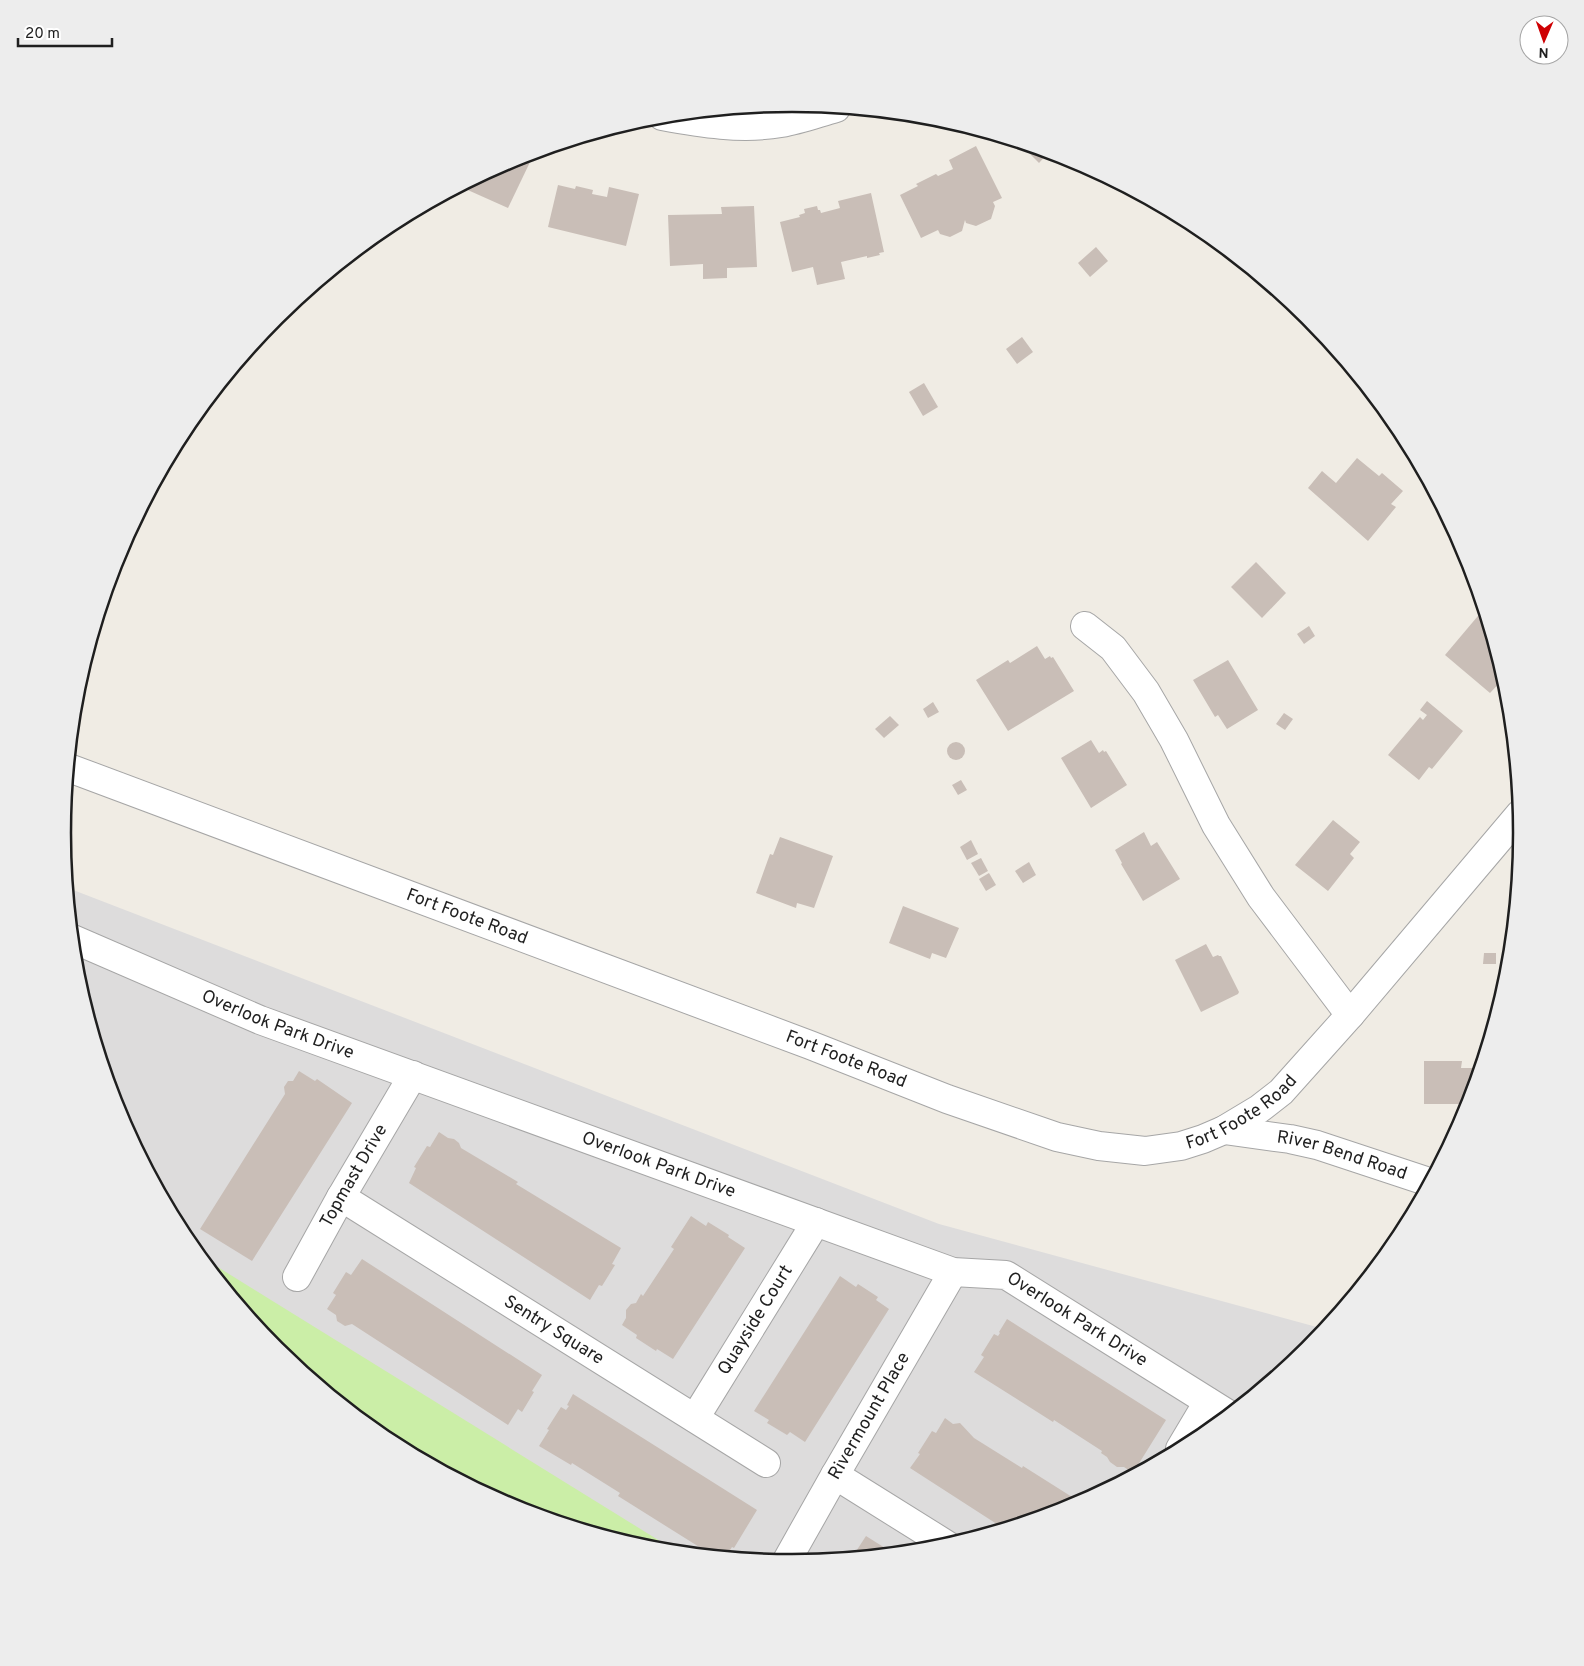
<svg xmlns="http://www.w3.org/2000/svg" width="1584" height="1666" viewBox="0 0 1584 1666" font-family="Overpass,sans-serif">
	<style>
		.residential { fill: #dddcdc }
		.grass { fill: #cbeea7 }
		.building { fill: #c9beb7 }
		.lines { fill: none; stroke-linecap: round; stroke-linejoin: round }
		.minor-casing { stroke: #a6a6a6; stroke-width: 30 }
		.minor { stroke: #fff; stroke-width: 28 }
		.labels { text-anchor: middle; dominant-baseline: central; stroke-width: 4; stroke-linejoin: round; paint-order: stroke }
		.street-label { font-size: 18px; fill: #1f1f1f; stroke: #fff }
		.rim { fill: none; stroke: #1f1f1f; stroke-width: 2.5 }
	</style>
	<rect width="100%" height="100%" fill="#f0ece4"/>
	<!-- residential -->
	<path class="residential" d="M68 888 939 1224 1324 1329 1308 1349 1197 1440 1071 1507 934 1549 792 1562 649 1548 513 1507 386 1439 276 1349 185 1238 118 1112 76 975Z"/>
	<!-- grass -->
	<path class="grass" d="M200 1257V1256L676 1551 649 1548 513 1507 386 1439 276 1349Z"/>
	<!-- building -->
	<g class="building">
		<path d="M1020 144 1049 152 1039 163Z"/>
		<path d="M976 146 1002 198 993 202 995 206 991 219 976 226 966 223 965 220 962 231 950 237 940 234 938 230 921 238 900 195 918 186 916 184 936 174 938 176 953 169 949 160Z"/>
		<path d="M523 156 531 160 508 208 461 187 513 159Z"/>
		<path d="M558 185 575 189 576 186 593 190 592 194 607 197 609 187 639 194 626 246 548 227Z"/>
		<path d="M871 193 884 252 879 253 880 255 867 258V256L841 262 845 279 817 285 813 267 792 272 780 222 800 217 799 215 805 213 804 209 817 206 818 210H820L821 213 840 208 838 201Z"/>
		<path d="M754 206 757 267 727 268V278L703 279V264L670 266 668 215 722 214 721 207Z"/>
		<path d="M1096 247 1108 261 1090 277 1078 263Z"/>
		<path d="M1022 337 1033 352 1017 364 1006 349Z"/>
		<path d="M924 383 938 407 923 416 909 392Z"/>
		<path d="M1357 458 1379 476 1382 473 1403 491 1391 504 1396 507 1368 541 1308 488 1322 471 1336 483Z"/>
		<path d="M1256 562 1286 593 1262 618 1231 587Z"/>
		<path d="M1483 610 1504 678 1490 693 1445 655Z"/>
		<path d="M1309 626 1315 636 1304 644 1297 634Z"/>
		<path d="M1037 646 1045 659 1050 656 1051 658 1053 657 1074 691 1008 731 976 680 1008 660 1010 663Z"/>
		<path d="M1228 660 1258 710 1227 729 1218 715 1215 717 1193 680Z"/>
		<path d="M1427 701 1463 731 1432 769 1429 767 1419 780 1388 755 1420 717 1423 720 1427 715 1420 710Z"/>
		<path d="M933 702 939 712 928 718 923 709Z"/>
		<path d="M1284 713 1293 719 1285 730 1276 724Z"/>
		<path d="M890 716 899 725 884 738 875 729Z"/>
		<path d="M1091 740 1099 753 1103 750 1104 752 1106 751 1127 785 1091 808 1061 758Z"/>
		<circle cx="956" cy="751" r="9"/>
		<path d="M961 780 967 790 958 795 952 785Z"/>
		<path d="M1333 820 1360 842 1350 854 1354 858 1328 891 1295 865Z"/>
		<path d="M1144 832 1151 846 1157 842 1180 879 1143 901 1121 864 1122 863 1115 850Z"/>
		<path d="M780 837 833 856 814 908 797 903 796 908 756 893 770 854 773 855Z"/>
		<path d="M971 840 978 854 967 860 960 847Z"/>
		<path d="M981 858 988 871 979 876 971 863Z"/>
		<path d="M1029 862 1036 875 1023 883 1015 871Z"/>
		<path d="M989 873 996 885 986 891 979 879Z"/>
		<path d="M903 906 959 928 946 958 932 953 930 959 889 943Z"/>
		<path d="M1206 944 1213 957 1218 955 1219 956H1221L1239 992 1238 994 1201 1012 1175 960Z"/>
		<path d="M1484 953H1496V964H1483Z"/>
		<path d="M1424 1061H1462L1461 1068H1479L1468 1104H1424Z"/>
		<path d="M299 1071 315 1081 317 1079 352 1103 252 1261 200 1229 285 1094 284 1087 288 1081H293Z"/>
		<path d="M439 1132 448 1138 454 1139 459 1143 461 1148 518 1182 516 1184 621 1248 612 1264 615 1265 602 1286 599 1285 590 1300 409 1183 416 1168 414 1167 427 1146 430 1147Z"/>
		<path d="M691 1216 706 1226 708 1222 729 1235 728 1237 745 1248 673 1359 657 1349 656 1351 636 1338 637 1335 622 1325 626 1318V1310L631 1304 636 1303 641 1294 643 1296 674 1249 671 1247Z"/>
		<path d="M362 1259 542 1375 532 1391 534 1392 522 1412 518 1409 508 1425 352 1324 345 1326 337 1321 336 1315 327 1309 336 1295 333 1293 346 1272 351 1275Z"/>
		<path d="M840 1276 856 1287 858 1284 878 1297 876 1300 889 1309 805 1442 790 1432 787 1435 767 1423 769 1420 754 1411Z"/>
		<path d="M1007 1319 1166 1420 1133 1473 1124 1467H1117L1110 1462 1107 1457 1101 1453 1102 1451 1054 1420 1053 1422 974 1372 984 1357 981 1355 994 1334 998 1336 1000 1333 999 1332Z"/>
		<path d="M573 1394 757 1510 734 1548 732 1547 726 1556 712 1555 618 1496 620 1493 572 1463 571 1465 539 1446 549 1430 547 1429 561 1407 566 1410 569 1406 567 1405Z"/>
		<path d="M945 1418 953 1424 960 1423 974 1438 1022 1468 1023 1466 1080 1502 1071 1507 1003 1528 910 1468 920 1454 918 1453 932 1431 936 1433Z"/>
		<path d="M866 1536 893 1553 853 1556Z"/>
	</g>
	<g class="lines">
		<defs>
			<g id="minor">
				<path d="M662 116C700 123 742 130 781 123 799 120 818 113 836 108"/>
				<path d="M1085 626 1113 648 1146 692 1174 740 1216 825 1261 897 1350 1015"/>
				<path id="s1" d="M69 768 810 1045 947 1099 1057 1137 1099 1146 1145 1151 1181 1146 1203 1139 1224 1130 1259 1109 1281 1092 1350 1015 1520 814"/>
				<path id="s2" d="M73 939 260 1020 953 1272 1006 1275 1228 1414"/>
				<path id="s3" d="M1224 1130 1290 1139 1317 1145 1429 1182"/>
				<path id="s4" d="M341 1197 766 1463"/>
				<path id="s5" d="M297 1277 341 1197 413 1075"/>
				<path id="s6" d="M695 1418 816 1222"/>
				<path d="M1180 1449 1208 1402"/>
				<path d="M835 1475 947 1545"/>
				<path id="s7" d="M786 1562 835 1475 953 1272"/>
			</g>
		</defs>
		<!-- minor casing -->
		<use href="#minor" class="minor-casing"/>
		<!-- minor -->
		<use href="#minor" class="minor"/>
	</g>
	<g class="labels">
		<!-- street labels -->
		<g class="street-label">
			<text stroke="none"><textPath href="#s1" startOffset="425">Fort Foote Road</textPath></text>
			<text stroke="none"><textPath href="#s2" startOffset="222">Overlook Park Drive</textPath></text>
			<text stroke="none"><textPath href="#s1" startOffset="830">Fort Foote Road</textPath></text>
			<text stroke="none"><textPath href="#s1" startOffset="1250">Fort Foote Road</textPath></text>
			<text stroke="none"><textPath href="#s3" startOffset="121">River Bend Road</textPath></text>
			<text stroke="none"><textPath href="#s2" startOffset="628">Overlook Park Drive</textPath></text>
			<text stroke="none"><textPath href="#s5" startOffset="116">Topmast Drive</textPath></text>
			<text stroke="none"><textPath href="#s6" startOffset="115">Quayside Court</textPath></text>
			<text stroke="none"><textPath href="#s2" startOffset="1078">Overlook Park Drive</textPath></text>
			<text stroke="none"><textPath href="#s4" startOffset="251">Sentry Square</textPath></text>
			<text stroke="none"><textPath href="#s7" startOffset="168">Rivermount Place</textPath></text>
		</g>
	</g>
	<!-- crop -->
	<path d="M0 0H1584V1666H0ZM71 833a721 721 0 1 1 1442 0a721 721 0 1 1-1442 0Z" fill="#ededed" fill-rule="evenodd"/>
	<path class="rim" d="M71 833a721 721 0 1 1 1442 0a721 721 0 1 1-1442 0Z"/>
	<!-- north arrow -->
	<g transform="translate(1544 40) rotate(182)"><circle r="24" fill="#ffffff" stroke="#a5a5a5"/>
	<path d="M0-4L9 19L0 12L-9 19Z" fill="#ce0003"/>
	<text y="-8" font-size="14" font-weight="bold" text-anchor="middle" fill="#1f1f1f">N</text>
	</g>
	<!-- scale -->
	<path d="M18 38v8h94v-8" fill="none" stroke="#1f1f1f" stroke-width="2.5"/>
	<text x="25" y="38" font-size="15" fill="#1f1f1f" stroke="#ffffff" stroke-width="4" paint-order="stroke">20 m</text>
</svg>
